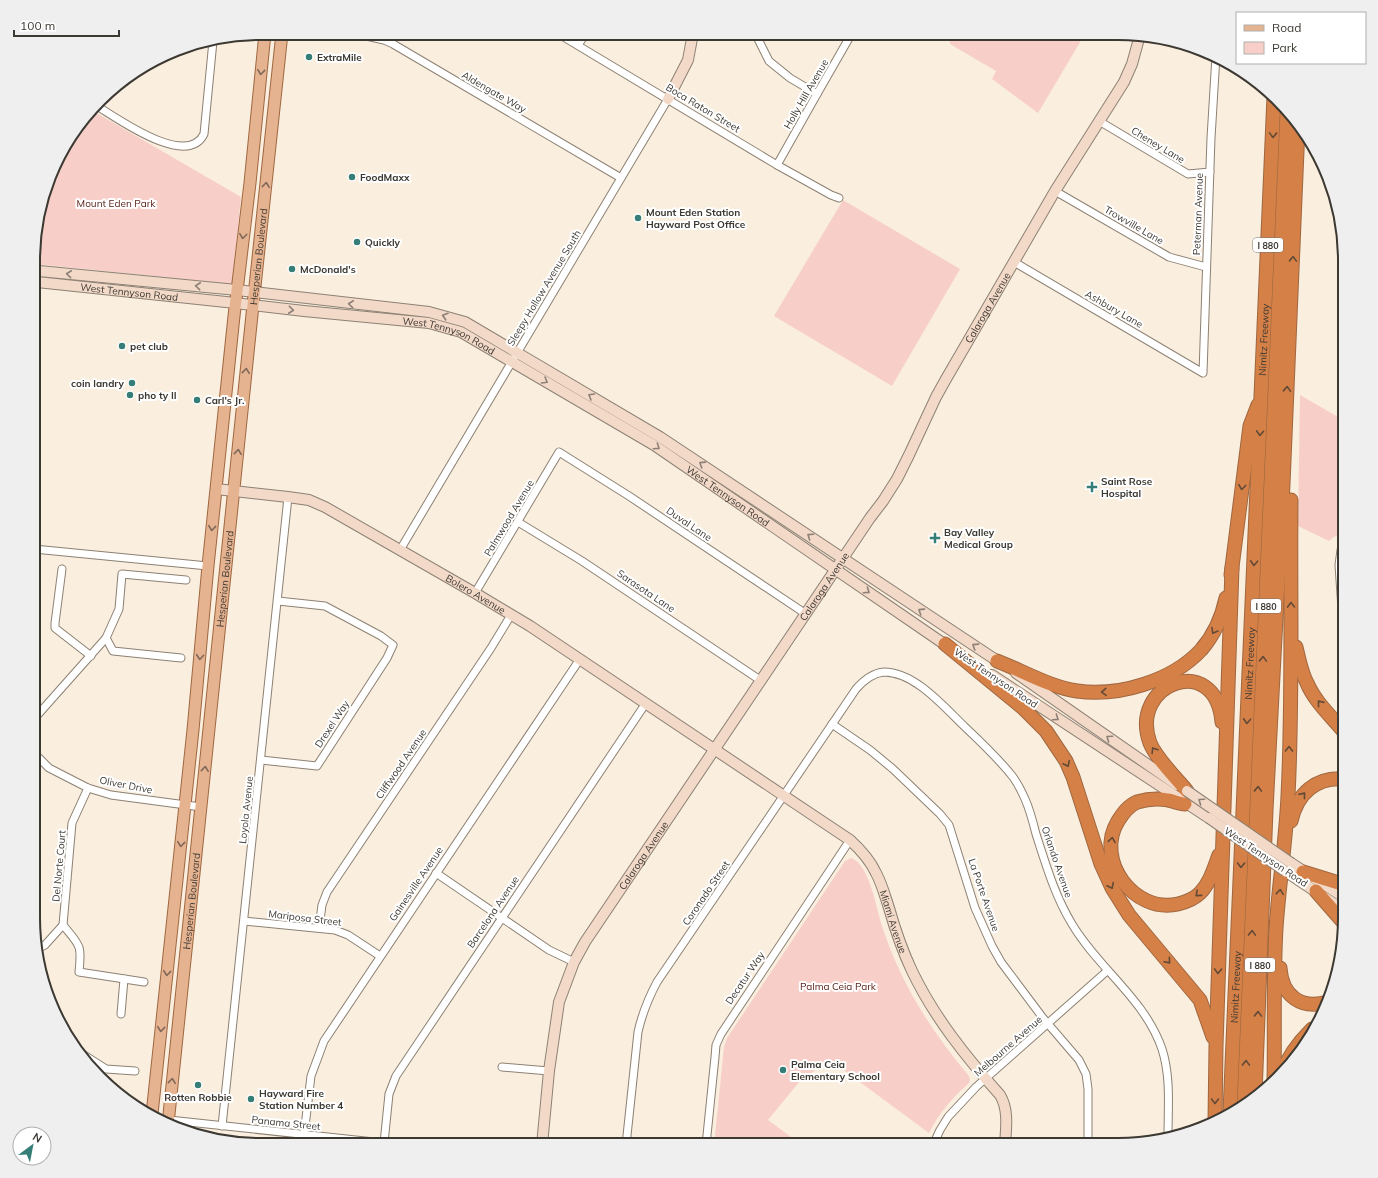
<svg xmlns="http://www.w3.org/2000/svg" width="1378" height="1178" viewBox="0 0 1378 1178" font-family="Mulish,sans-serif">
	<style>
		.green { fill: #f7cfc8 }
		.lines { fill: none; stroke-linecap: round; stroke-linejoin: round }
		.street-casing { stroke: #8c8173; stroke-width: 9 }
		.secondary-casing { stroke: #8c8173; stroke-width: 12 }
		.primary-casing { stroke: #9f6740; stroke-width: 13 }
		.highway-casing { stroke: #9f6740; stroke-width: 15 }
		.street { stroke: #fff; stroke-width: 7 }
		.secondary { stroke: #f2d9c8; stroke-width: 10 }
		.primary { stroke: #e6b391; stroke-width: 11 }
		.highway { stroke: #d58047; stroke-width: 13 }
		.secondary-bridge-casing { stroke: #8c8173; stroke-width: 12; stroke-linecap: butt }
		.secondary-bridge { stroke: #f2d9c8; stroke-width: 10 }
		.oneway { stroke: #806958 }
		.oneway2 { stroke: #624a37 }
		.oneway3 { stroke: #8e8076 }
		.poi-dot { fill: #357d77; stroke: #fff; stroke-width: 1.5 }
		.labels { text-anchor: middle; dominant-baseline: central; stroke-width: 4; stroke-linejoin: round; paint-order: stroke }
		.shield { fill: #fff; stroke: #767470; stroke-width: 1 }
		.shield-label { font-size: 9px; font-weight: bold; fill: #3c3832 }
		.poi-label { font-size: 10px; font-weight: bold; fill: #3c3832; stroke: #fff; text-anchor: start }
		.street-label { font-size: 10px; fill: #3c3832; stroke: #fff }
		.park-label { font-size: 10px; fill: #541a12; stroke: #fff }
		.rim { fill: none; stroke: #3c3832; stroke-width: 2 }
	</style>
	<rect width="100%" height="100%" fill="#faeedf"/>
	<!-- green -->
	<g class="green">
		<path d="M949 33H1071L1082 39 1038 113 992 79 996 71 950 44Z"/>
		<path d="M93 111 241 197 232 284 35 264V230L63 147Z"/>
		<path d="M843 200 960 269 892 386 774 316Z"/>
		<path d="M1300 395 1345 421V536C1338 534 1334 536 1329 541L1298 526Z"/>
		<path d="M851 858C869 864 876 906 881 923 899 980 930 1030 969 1076L970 1080 969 1083C952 1098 939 1113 929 1133L830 1060 800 1081 768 1120 791 1137 793 1145H714L724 1047 727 1038 845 861Z"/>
	</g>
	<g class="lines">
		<defs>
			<g id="street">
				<path d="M353 33 384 40 393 44 621 178"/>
				<path d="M557 33 777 165 831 195 839 198"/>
				<path d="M755 33 769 61 790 78 817 94"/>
				<path d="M578 45 586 33"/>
				<path d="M97 106C117 118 187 169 204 134L213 41"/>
				<path d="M1099 121 1188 174 1210 172"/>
				<path d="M777 165 817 94 852 33"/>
				<path d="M1055 191 1169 257 1206 267"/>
				<path d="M1014 262 1203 373 1211 138 1216 56"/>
				<path d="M518 522 582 561 760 680"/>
				<path d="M34 549 208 566"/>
				<path d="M400 550 668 99"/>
				<path d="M1345 550H1341L1339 565 1343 624 1345 627"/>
				<path d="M62 569 55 623V628L91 656"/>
				<path d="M475 593 559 452 629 496 806 614"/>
				<path d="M106 638 113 651 181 658"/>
				<path d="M34 719 106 638 119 609 122 574 186 580"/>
				<path d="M832 724 870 750 893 769 940 814 949 825 975 908 992 946 1001 962 1043 1018 1079 1060 1086 1074 1088 1089V1145"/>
				<path d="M34 753 49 768 88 788 111 795 201 807"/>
				<path d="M261 760 317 766 387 658 393 645 381 636 325 606 278 601"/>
				<path d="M436 873 549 950 574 962"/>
				<path d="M244 921 335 930 348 935 380 956"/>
				<path d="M63 925 72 823 88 788"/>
				<path d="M63 925C80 946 82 944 79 972L144 982"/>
				<path d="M319 928 322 905 327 892 491 648 511 615"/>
				<path d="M37 949 45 945 63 925"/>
				<path d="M121 1014 124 979"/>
				<path d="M84 1055 106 1069 135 1071"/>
				<path d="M502 1067 549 1071"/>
				<path d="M160 1119 402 1145"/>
				<path d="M222 1126 288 497"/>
				<path d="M304 1135 311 1076 324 1041 580 659"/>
				<path d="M384 1143 389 1094 396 1076 646 703"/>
				<path d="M626 1145 638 1032C642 1014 648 999 657 982L856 689C863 681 872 673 884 672 915 672 944 707 965 727 982 743 999 759 1013 777 1018 784 1022 792 1025 799 1030 810 1033 822 1036 834 1046 865 1055 896 1072 924 1098 968 1145 999 1162 1049 1171 1077 1168 1107 1168 1136"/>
				<path d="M706 1145 715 1057 716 1045 721 1034 850 840"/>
				<path d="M933 1145 940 1130 948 1117 976 1087 1107 971"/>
			</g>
			<g id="secondary">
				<path d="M668 99 688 60 693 33"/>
				<path d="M35 272 39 271 237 290 429 312 465 322 660 437 1002 664"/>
				<path id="s1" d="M35 281 37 282 226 302 304 311 429 323 461 332 654 445 950 648"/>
				<path id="s2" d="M216 489 288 497 309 500 325 507 475 593 530 626 850 840C861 850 870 860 876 873 882 884 885 896 889 908 895 929 902 950 912 971 934 1017 966 1057 1000 1095 1009 1110 1006 1128 1005 1145"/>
				<path d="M1016 673 1177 785"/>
				<path d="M992 675 1209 818"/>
				<path d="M1291 863 1345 898"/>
				<path d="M1285 871 1345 911"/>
				<path id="s3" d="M542 1145 549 1071 559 1002 574 962 585 942 870 518 883 501 897 479 909 455 936 397 946 379 1055 191 1124 82 1132 64 1140 35"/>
			</g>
			<g id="primary">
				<path d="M152 1114 193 730 208 566 234 316 250 183 265 33"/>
				<path id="s4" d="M168 1124 253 305 282 33"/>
			</g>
			<g id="highway">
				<path d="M1231 575 1250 426 1258 405"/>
				<path d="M945 644 1023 708 1046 731 1066 761 1073 777 1101 864 1112 888 1129 915 1200 1000 1213 1037"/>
				<path d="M1296 647C1299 659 1301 672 1307 683 1315 702 1332 717 1345 733"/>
				<path d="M997 661C1023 671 1050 687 1077 691 1119 697 1172 681 1201 650 1214 635 1222 617 1226 598"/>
				<path d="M1187 791C1176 778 1156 758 1150 743 1128 683 1216 651 1222 722"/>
				<path d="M1185 804C1179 804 1174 801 1168 800 1158 798 1147 799 1137 802 1128 806 1123 813 1118 821 1094 860 1134 914 1178 904 1186 902 1194 899 1200 893 1210 883 1214 868 1219 855"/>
				<path d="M1291 821C1297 794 1316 776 1345 779"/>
				<path d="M1303 872 1345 885"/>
				<path d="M1316 891 1344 923"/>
				<path d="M1280 968C1282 996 1301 1010 1328 1002"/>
				<path d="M1282 1073C1288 1056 1299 1042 1312 1029"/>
				<path d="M1274 1082C1275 1031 1273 979 1276 928 1279 884 1286 840 1288 796 1293 698 1290 599 1291 500"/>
				<path d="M1255 1095 1266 810 1283 484 1298 127"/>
				<path d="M1244 1102 1287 111"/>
				<path id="s5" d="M1230 1111 1274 96"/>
				<path d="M1215 1121 1216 1046 1232 568"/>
			</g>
		</defs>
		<!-- street casing -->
		<use href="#street" class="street-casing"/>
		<!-- secondary casing -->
		<use href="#secondary" class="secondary-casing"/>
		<!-- primary casing -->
		<use href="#primary" class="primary-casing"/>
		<!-- highway casing -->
		<use href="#highway" class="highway-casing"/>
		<!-- street -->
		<use href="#street" class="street"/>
		<!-- secondary -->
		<use href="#secondary" class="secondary"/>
		<!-- primary -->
		<use href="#primary" class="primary"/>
		<!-- highway -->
		<use href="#highway" class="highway"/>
		<defs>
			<g id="secondary-bridge">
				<path d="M1187 791 1291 863"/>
				<path d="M1209 818 1285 871"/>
			</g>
		</defs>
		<!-- secondary-bridge casing -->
		<use href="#secondary-bridge" class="secondary-bridge-casing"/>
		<!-- secondary-bridge -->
		<use href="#secondary-bridge" class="secondary-bridge"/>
	</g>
	<!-- one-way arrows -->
	<defs><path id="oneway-chevron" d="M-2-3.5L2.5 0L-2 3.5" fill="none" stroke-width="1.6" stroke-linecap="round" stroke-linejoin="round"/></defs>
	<g class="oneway">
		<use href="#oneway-chevron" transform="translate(261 72) rotate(96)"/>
		<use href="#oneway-chevron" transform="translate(266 185) rotate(-84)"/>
		<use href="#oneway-chevron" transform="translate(243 236) rotate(97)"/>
		<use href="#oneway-chevron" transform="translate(246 371) rotate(-84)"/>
		<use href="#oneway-chevron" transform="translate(238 452) rotate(-84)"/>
		<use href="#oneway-chevron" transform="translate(212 528) rotate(96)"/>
		<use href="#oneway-chevron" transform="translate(200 657) rotate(95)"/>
		<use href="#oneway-chevron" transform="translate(205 769) rotate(-84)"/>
		<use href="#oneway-chevron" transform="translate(181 844) rotate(96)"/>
		<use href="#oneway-chevron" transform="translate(167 973) rotate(96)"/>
		<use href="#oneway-chevron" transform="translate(161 1029) rotate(96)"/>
		<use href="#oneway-chevron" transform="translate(172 1081) rotate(-84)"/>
	</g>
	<g class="oneway2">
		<use href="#oneway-chevron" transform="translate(1273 135) rotate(92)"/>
		<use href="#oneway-chevron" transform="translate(1293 259) rotate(-88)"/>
		<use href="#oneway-chevron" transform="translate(1287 389) rotate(-88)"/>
		<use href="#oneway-chevron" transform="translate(1260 433) rotate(93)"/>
		<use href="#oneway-chevron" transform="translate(1242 487) rotate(97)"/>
		<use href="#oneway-chevron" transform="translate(1254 563) rotate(93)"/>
		<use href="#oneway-chevron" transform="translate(1291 605) rotate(-91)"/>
		<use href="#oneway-chevron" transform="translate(1214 631) rotate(120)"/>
		<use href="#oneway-chevron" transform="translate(1263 659) rotate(-88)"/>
		<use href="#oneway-chevron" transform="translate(1104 692) rotate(177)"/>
		<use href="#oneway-chevron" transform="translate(1320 703) rotate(-129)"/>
		<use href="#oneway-chevron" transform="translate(1247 721) rotate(93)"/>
		<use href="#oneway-chevron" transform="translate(1289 749) rotate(-89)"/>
		<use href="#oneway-chevron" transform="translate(1154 750) rotate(-122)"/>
		<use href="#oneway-chevron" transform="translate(1067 764) rotate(64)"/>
		<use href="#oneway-chevron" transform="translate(1258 789) rotate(-88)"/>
		<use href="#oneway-chevron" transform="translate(1303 795) rotate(-51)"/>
		<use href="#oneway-chevron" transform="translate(1112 840) rotate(-81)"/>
		<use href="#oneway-chevron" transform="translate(1241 865) rotate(92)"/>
		<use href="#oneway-chevron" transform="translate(1111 886) rotate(63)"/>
		<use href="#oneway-chevron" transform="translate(1280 892) rotate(-84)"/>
		<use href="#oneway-chevron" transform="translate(1198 894) rotate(139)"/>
		<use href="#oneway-chevron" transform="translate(1252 933) rotate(-88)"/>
		<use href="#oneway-chevron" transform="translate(1168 961) rotate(49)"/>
		<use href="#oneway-chevron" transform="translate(1218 971) rotate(92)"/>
		<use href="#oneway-chevron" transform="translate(1258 1014) rotate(-88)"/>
		<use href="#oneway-chevron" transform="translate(1246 1063) rotate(-88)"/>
		<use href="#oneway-chevron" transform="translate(1215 1101) rotate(90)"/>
	</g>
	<g class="oneway3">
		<use href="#oneway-chevron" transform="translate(69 274) rotate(-174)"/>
		<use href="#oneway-chevron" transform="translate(198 286) rotate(-174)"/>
		<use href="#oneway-chevron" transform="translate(351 304) rotate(-174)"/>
		<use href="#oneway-chevron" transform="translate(291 310) rotate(6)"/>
		<use href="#oneway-chevron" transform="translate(445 316) rotate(-162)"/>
		<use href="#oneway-chevron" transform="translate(545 381) rotate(30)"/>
		<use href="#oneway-chevron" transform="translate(591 396) rotate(-150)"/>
		<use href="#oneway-chevron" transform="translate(657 447) rotate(34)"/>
		<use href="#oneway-chevron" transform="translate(702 464) rotate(-147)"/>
		<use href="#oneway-chevron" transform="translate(810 536) rotate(-146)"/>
		<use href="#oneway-chevron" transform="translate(867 591) rotate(34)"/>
		<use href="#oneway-chevron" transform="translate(921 611) rotate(-147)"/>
		<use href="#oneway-chevron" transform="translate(975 646) rotate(-147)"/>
		<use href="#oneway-chevron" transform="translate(1056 718) rotate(34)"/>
		<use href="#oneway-chevron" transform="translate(1109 738) rotate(-145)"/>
		<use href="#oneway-chevron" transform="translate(1201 801) rotate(-145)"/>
	</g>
	<!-- markers -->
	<g class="poi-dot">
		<circle cx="309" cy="57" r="4"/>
		<circle cx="352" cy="177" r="4"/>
		<circle cx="638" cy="218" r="4"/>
		<circle cx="357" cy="242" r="4"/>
		<circle cx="292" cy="269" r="4"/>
		<circle cx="122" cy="346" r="4"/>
		<circle cx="132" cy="383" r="4"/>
		<circle cx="130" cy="395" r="4"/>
		<circle cx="197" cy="400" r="4"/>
		<path d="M1090 481h4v4h4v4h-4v4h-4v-4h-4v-4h4z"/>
		<path d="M933 532h4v4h4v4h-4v4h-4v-4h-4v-4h4z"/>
		<circle cx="783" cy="1070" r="4"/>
		<circle cx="198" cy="1085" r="4"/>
		<circle cx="251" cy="1099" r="4"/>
	</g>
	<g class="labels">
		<!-- shield labels -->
		<g class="shield">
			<rect x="1253" y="238" width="30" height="14" rx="3"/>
			<rect x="1251" y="599" width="30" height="14" rx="3"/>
			<rect x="1245" y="958" width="30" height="14" rx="3"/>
		</g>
		<g class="shield-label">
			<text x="1268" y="245">I 880</text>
			<text x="1266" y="606">I 880</text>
			<text x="1260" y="965">I 880</text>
		</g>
		<!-- poi labels -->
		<g class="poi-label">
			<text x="317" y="57">ExtraMile</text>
			<text x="360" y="177">FoodMaxx</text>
			<text x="646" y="212">Mount Eden Station<tspan x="646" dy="12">Hayward Post Office</tspan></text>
			<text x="365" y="242">Quickly</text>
			<text x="300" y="269">McDonald's</text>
			<text x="130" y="346">pet club</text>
			<text x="124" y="383" text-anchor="end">coin landry</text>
			<text x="138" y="395">pho ty II</text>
			<text x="205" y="400">Carl's Jr.</text>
			<text x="1101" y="481">Saint Rose<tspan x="1101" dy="12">Hospital</tspan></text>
			<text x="944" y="532">Bay Valley<tspan x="944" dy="12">Medical Group</tspan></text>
			<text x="791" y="1064">Palma Ceia<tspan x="791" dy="12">Elementary School</tspan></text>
			<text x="259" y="1093">Hayward Fire<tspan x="259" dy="12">Station Number 4</tspan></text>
			<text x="198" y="1097" text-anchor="middle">Rotten Robbie</text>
		</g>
		<!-- street labels -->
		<g class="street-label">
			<text transform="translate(494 92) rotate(30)">Aldengate Way</text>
			<text transform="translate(806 94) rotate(-60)">Holly Hill Avenue</text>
			<text transform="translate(703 108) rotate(31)">Boca Raton Street</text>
			<text transform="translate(1158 145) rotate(31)">Cheney Lane</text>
			<text transform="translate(1198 214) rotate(-88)">Peterman Avenue</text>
			<text transform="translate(1134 225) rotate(30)">Trowville Lane</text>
			<text stroke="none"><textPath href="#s4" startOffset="872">Hesperian Boulevard</textPath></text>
			<text transform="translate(544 288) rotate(-59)">Sleepy Hollow Avenue South</text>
			<text stroke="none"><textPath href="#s1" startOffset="95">West Tennyson Road</textPath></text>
			<text stroke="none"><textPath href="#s3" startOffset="962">Calaroga Avenue</textPath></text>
			<text transform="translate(1114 309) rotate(30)">Ashbury Lane</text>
			<text stroke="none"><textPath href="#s1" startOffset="419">West Tennyson Road</textPath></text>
			<text stroke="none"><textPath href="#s5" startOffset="772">Nimitz Freeway</textPath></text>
			<text stroke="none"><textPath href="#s1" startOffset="743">West Tennyson Road</textPath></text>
			<text transform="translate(509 518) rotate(-59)">Palmwood Avenue</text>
			<text transform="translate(689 524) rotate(34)">Duval Lane</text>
			<text stroke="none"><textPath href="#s4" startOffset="548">Hesperian Boulevard</textPath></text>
			<text stroke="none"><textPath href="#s3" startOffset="638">Calaroga Avenue</textPath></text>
			<text transform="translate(646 591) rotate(34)">Sarasota Lane</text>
			<text stroke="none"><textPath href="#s2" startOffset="285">Bolero Avenue</textPath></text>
			<text stroke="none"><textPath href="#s5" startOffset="448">Nimitz Freeway</textPath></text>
			<text transform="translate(996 678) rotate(34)">West Tennyson Road</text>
			<text transform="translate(332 724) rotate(-57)">Drexel Way</text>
			<text transform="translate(401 764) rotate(-56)">Cliffwood Avenue</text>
			<text transform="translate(126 785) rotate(11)">Oliver Drive</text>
			<text transform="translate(246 810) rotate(-84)">Loyola Avenue</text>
			<text stroke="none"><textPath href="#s3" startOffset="314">Calaroga Avenue</textPath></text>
			<text transform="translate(1266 857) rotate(34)">West Tennyson Road</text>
			<text transform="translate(1057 862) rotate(71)">Orlando Avenue</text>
			<text transform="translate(59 866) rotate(-85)">Del Norte Court</text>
			<text transform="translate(416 884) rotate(-56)">Gainesville Avenue</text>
			<text transform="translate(706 893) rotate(-56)">Coronado Street</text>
			<text transform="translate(984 895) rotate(71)">La Porte Avenue</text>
			<text stroke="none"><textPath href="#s4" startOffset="224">Hesperian Boulevard</textPath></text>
			<text transform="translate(493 912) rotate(-56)">Barcelona Avenue</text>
			<text transform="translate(305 918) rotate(7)">Mariposa Street</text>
			<text stroke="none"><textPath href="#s2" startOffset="827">Miami Avenue</textPath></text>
			<text transform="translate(745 978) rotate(-56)">Decatur Way</text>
			<text stroke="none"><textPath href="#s5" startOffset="124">Nimitz Freeway</textPath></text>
			<text transform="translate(1008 1046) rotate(-41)">Melbourne Avenue</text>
			<text transform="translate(286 1123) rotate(6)">Panama Street</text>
		</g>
		<!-- park labels -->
		<g class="park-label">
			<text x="116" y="203">Mount Eden Park</text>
			<text x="838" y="986">Palma Ceia Park</text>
		</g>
	</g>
	<!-- crop -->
	<path d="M0 0H1378V1178H0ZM260 40H1118A220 220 0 0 1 1338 260V918A220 220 0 0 1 1118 1138H260A220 220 0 0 1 40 918V260A220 220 0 0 1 260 40Z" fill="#efefef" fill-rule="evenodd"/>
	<path class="rim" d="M260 40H1118A220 220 0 0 1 1338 260V918A220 220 0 0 1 1118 1138H260A220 220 0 0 1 40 918V260A220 220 0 0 1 260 40Z"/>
	<!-- legend -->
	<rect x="1236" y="12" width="130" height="52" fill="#ffffff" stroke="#b1afad"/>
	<rect x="1244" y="25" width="20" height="6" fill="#e6b391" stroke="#b1afad"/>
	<text x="1272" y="32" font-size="12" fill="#3c3832">Road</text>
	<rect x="1244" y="42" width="20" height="12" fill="#f7cfc8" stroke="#b1afad"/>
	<text x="1272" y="52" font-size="12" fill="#3c3832">Park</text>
	<!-- north arrow -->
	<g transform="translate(32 1146) rotate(32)"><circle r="19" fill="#ffffff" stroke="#b1afad"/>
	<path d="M0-3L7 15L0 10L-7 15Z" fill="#357d77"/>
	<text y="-6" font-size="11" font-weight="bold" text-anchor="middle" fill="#3c3832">N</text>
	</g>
	<!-- scale -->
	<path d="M14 30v6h105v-6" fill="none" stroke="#3c3832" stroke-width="2"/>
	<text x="20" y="30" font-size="12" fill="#3c3832" stroke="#ffffff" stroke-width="3" paint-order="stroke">100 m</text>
</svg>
